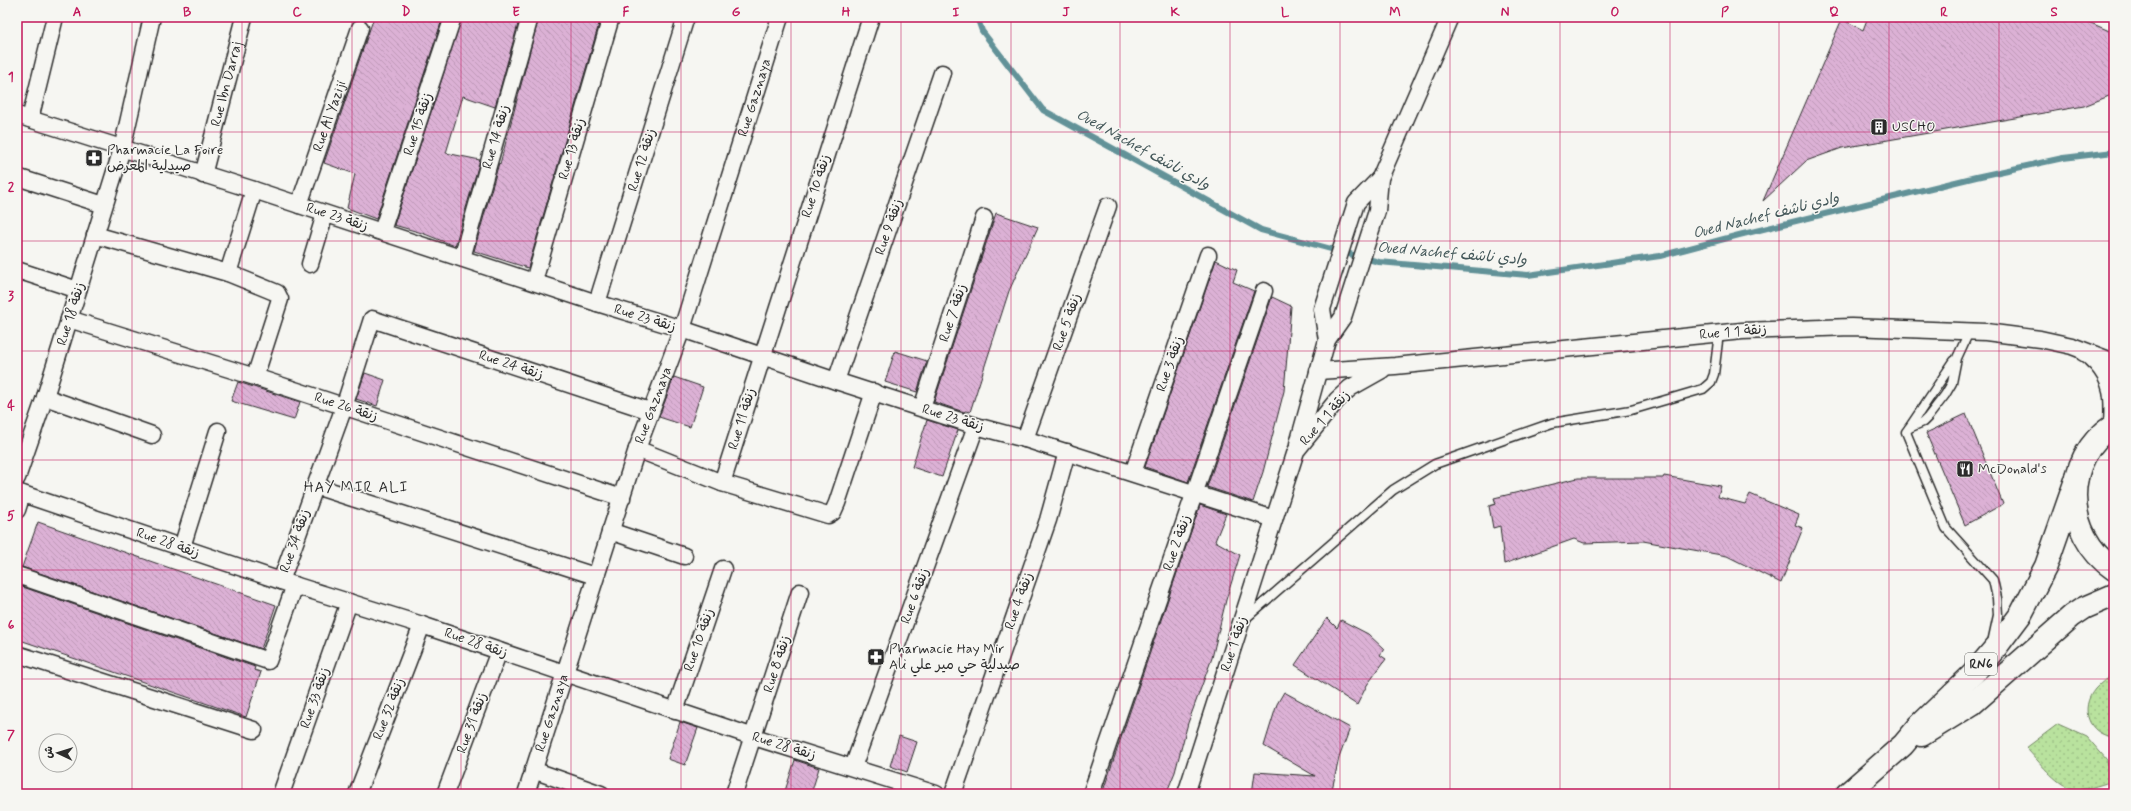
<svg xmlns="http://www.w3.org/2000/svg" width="2131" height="811" viewBox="0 0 2131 811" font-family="Mynerve,'Playpen Sans Arabic',sans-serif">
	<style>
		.grass { fill: url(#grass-dots); stroke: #728664 }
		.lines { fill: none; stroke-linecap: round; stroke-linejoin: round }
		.stream { stroke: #629298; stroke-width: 6 }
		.building { fill: url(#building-back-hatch); stroke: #2b2b2b }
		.lane-casing { stroke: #2b2b2b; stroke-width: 11 }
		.street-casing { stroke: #2b2b2b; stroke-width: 19 }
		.primary-casing { stroke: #2b2b2b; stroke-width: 25 }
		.lane { stroke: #f6f6f2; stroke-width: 8 }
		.street { stroke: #f6f6f2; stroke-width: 16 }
		.primary { stroke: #f6f6f2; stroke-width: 22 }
		.grid { fill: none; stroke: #c2185b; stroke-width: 1; stroke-opacity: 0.55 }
		.labels { text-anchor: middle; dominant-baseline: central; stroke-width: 3; stroke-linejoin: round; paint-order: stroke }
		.shield { fill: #f6f6f2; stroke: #686867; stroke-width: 1 }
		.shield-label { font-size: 13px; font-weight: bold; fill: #2b2b2b }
		.street-label { font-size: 14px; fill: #2b2b2b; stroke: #f6f6f2 }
		.poi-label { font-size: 14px; fill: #2b2b2b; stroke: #f6f6f2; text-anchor: start }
		.water-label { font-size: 15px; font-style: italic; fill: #425658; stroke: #f6f6f2 }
		.neighbourhood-label { font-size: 15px; letter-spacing: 1px; fill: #2b2b2b; stroke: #f6f6f2 }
		.neatline { fill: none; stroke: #c2185b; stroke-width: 1.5 }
		.grid-label { font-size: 13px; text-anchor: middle; font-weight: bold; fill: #c2185b }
	</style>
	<defs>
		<pattern id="grass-dots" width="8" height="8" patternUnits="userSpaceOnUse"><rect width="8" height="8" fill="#b9e29e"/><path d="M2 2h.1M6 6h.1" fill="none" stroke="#9fc288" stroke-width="1.8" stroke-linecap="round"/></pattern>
		<pattern id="building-back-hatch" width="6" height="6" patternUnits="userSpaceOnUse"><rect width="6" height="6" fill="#dcb1d5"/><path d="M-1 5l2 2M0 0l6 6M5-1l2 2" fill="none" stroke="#bd98b7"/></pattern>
	</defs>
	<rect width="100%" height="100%" fill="#f6f6f2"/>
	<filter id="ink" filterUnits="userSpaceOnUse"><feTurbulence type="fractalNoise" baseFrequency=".025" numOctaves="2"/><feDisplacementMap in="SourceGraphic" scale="8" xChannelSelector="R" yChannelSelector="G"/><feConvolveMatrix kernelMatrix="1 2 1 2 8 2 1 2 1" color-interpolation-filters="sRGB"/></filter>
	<g filter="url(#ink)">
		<!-- grass -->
		<g class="grass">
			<path d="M2114 672V737C2088 735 2079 708 2095 689 2100 683 2108 678 2114 672Z"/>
			<path d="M2058 724 2087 737 2107 760 2110 782C2099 785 2084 791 2073 789 2055 784 2039 761 2026 748Z"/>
		</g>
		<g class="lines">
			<!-- stream -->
			<path class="stream" d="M977 17 982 31 1043 110 1261 230 1379 262 1528 275 1660 256 1739 235 1976 177 2063 158 2114 152"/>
		</g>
		<!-- building -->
		<g class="building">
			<path d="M374 17H443L376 219 347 208 355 174 324 163Z"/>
			<path d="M462 17H520L495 107 463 96 446 153 480 160 455 246 422 233 394 225Z"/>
			<path d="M539 17H601L528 268 474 251 499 163 500 164Z"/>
			<path d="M1868 17H2077L2114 33V94L2084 106 1842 148 1806 161 1763 201 1842 19 1863 30Z"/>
			<path d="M996 213 1038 227 1009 291 970 412 965 411 964 412 934 402Z"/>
			<path d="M1216 260 1237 270 1233 282 1254 291 1188 482 1145 467Z"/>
			<path d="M1272 297 1291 306 1287 356 1284 391 1263 472 1253 502 1207 487Z"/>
			<path d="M895 351 927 361 917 392 885 382Z"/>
			<path d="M365 373 385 380 377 406 356 399Z"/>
			<path d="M674 377 703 387 690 427 659 417Z"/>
			<path d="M238 382 300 402 294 420 231 401Z"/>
			<path d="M1966 414 2003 504 1965 525 1926 433Z"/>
			<path d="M927 420 958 430 942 477 912 467Z"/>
			<path d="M1664 476 1721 486 1718 497 1745 504 1750 494 1799 515 1795 525 1803 528 1781 583 1727 556 1643 541 1584 543 1574 539 1504 564 1500 526 1493 528 1489 506 1496 504 1494 498 1578 478H1663Z"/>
			<path d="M1200 505 1226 514 1215 541 1240 555 1226 600 1212 658 1188 723 1175 772 1166 794H1102Z"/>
			<path d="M38 522 276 605 261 649 22 567Z"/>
			<path d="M20 586 255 667 254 670 261 672 246 717 17 639V596Z"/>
			<path d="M1327 618 1337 628 1341 620 1368 634 1384 649 1380 655 1386 659 1367 685 1357 705 1295 665Z"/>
			<path d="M1284 692 1350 728 1339 758 1331 794H1252L1255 772 1315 776 1264 746 1277 704Z"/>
			<path d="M680 722 698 728 685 765 668 759Z"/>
			<path d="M899 736 917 742 907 772 890 766Z"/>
			<path d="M795 760 819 768 811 794H784Z"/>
		</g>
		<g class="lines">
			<defs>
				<g id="lane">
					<path d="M1969 332 1957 358 1952 383 1945 395 1928 417 1923 422 1909 428 1906 432 1946 528 1993 580 1997 598 1998 615 1993 638"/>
					<path d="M1909 428 1954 361"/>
					<path d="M1245 619 1393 490 1435 464 1552 423 1631 410 1703 389 1711 382 1714 374 1719 333"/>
				</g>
				<g id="street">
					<path d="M17 115 254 190 597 303 682 329 836 381 976 426 1025 439 1274 519"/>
					<path d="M30 119 55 17"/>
					<path id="s1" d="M203 175 244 17"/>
					<path d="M17 177 104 205"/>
					<path id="s2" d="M299 205 360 28"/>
					<path d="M382 231 453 17"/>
					<path d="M95 235 228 273 277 293 280 299 255 377"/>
					<path d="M462 258 530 17"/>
					<path d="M310 264 325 214"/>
					<path d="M17 270 78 290"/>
					<path d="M228 273 254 190"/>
					<path d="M534 281 611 17"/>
					<path d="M597 303 686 17"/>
					<path d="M69 319 255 377 622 498"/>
					<path d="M1327 340 1322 309 1356 203 1380 178"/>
					<path d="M2084 353C2089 355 2092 360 2096 363 2115 384 2113 400 2112 426"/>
					<path d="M1318 371 1395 366 1742 331 1851 327 1986 332 2040 339 2072 346 2114 362"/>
					<path d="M836 381 942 73"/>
					<path d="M45 397 152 435"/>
					<path d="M922 408 984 218"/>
					<path d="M1025 439 1108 206"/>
					<path d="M1298 444 1327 340 1343 317 1377 211 1380 178 1450 17"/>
					<path d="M637 449 722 483 828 515 833 512 837 503 874 392"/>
					<path d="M1133 473 1208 255"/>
					<path d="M17 478 45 397 122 149 152 17"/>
					<path d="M722 483 871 17"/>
					<path d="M315 486 595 576"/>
					<path d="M17 492 281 581 422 625 754 737 936 794"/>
					<path d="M17 510 22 494"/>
					<path d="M610 531 684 556"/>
					<path d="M182 547 218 431"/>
					<path d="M17 575 268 661 295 585"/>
					<path d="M281 581 344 407 372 319 650 411"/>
					<path d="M17 654 254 730"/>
					<path d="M675 711 723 569"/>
					<path d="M853 767 976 426"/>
					<path d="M533 770 601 794"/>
					<path d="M281 794 349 602"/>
					<path d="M357 794 422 625"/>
					<path d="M445 794 499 651"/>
					<path id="s3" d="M526 794 637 449 682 329 780 17"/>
					<path d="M734 794 800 592"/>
					<path d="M953 794 1048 520 1067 452"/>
					<path d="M1091 794 1264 291"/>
					<path d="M1186 794 1296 451 1337 400 1350 388 1382 370"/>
				</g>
				<g id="primary">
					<path d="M2114 425C2061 458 2063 535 2114 569"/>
					<path d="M1922 735 1972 704 2072 616 2084 608 2114 595"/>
					<path d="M1847 794 1903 745 1919 726 1973 674 1997 646 2021 614 2046 566 2077 477"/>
				</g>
			</defs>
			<!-- lane casing -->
			<use href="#lane" class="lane-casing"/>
			<!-- street casing -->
			<use href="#street" class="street-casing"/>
			<!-- primary casing -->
			<use href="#primary" class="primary-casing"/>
			<!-- lane -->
			<use href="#lane" class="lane"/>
			<!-- street -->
			<use href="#street" class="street"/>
			<!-- primary -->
			<use href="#primary" class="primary"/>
		</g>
	</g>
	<!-- grid -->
	<path class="grid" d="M132 17V794M242 17V794M352 17V794M461 17V794M571 17V794M681 17V794M791 17V794M901 17V794M1011 17V794M1120 17V794M1230 17V794M1340 17V794M1450 17V794M1560 17V794M1670 17V794M1779 17V794M1889 17V794M1999 17V794M17 132H2114M17 241H2114M17 351H2114M17 460H2114M17 570H2114M17 679H2114"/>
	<!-- icons -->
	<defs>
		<symbol id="building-square" viewBox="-11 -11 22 22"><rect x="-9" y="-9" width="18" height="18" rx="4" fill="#2b2b2b" stroke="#f6f6f2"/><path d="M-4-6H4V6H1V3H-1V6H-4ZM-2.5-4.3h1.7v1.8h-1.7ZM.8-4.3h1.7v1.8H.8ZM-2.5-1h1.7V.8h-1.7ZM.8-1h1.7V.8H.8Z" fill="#fff"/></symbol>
		<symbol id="pharmacy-square" viewBox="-11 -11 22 22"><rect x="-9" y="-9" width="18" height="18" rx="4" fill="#2b2b2b" stroke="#f6f6f2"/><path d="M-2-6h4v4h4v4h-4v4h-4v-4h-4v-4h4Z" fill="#fff"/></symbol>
		<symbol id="restaurant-square" viewBox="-11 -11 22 22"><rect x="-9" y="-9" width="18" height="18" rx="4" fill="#2b2b2b" stroke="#f6f6f2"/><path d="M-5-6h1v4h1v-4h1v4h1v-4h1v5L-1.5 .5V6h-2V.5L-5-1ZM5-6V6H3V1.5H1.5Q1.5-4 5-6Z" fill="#fff"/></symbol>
	</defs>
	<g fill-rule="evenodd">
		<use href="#building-square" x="1869" y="117" width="20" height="20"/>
		<use href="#pharmacy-square" x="84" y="148" width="20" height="20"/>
		<use href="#restaurant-square" x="1955" y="459" width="20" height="20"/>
		<use href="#pharmacy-square" x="866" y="647" width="20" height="20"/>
	</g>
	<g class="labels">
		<!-- shield labels -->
		<rect class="shield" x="1965" y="653" width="32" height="22" rx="3"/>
		<g class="shield-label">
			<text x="1981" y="664">RN6</text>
		</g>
		<!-- street labels -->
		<g class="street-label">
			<text stroke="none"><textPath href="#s1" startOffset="94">Rue Ibn Darraj</textPath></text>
			<text stroke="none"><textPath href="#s3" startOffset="733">Rue Gaznaya</textPath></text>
			<text stroke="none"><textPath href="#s2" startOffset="94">Rue Al Yaziji</textPath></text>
			<text transform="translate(418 124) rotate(-72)">Rue 15 زنقة</text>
			<text transform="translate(496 137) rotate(-74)">Rue 14 زنقة</text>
			<text transform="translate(572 149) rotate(-74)">Rue 13 زنقة</text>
			<text transform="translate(642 160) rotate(-73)">Rue 12 زنقة</text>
			<text transform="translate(816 186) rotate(-72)">Rue 10 زنقة</text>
			<text transform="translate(337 217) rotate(18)">Rue 23 زنقة</text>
			<text transform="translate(889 227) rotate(-71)">Rue 9 زنقة</text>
			<text transform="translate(953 313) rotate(-72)">Rue 7 زنقة</text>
			<text transform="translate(71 314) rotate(-73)">Rue 18 زنقة</text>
			<text transform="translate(645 318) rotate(17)">Rue 23 زنقة</text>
			<text transform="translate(1067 322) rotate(-71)">Rue 5 زنقة</text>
			<text transform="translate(1733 332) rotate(-5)">Rue 1 زنقة 1</text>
			<text transform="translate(1170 364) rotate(-71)">Rue 3 زنقة</text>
			<text transform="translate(511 365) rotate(18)">Rue 24 زنقة</text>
			<text stroke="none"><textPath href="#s3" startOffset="409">Rue Gaznaya</textPath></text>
			<text transform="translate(346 407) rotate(18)">Rue 26 زنقة</text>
			<text transform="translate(953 418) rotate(17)">Rue 23 زنقة</text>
			<text transform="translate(1325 418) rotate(-49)">Rue 1 زنقة 1</text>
			<text transform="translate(742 419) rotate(-73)">Rue 11 زنقة</text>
			<text transform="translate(295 541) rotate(-71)">Rue 34 زنقة</text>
			<text transform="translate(168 543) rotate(19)">Rue 28 زنقة</text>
			<text transform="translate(1177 543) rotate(-71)">Rue 2 زنقة</text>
			<text transform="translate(915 596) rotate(-70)">Rue 6 زنقة</text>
			<text transform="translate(1019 601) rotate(-71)">Rue 4 زنقة</text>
			<text transform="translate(699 640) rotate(-71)">Rue 10 زنقة</text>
			<text transform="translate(476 643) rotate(19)">Rue 28 زنقة</text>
			<text transform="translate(1234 644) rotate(-72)">Rue زنقة 1</text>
			<text transform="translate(777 664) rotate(-72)">Rue 8 زنقة</text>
			<text transform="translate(315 698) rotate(-71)">Rue 33 زنقة</text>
			<text transform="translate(389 709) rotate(-69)">Rue 32 زنقة</text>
			<text stroke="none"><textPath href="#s3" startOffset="85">Rue Gaznaya</textPath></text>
			<text transform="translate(472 723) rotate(-70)">Rue 31 زنقة</text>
			<text transform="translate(784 746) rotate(17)">Rue 28 زنقة</text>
		</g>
		<!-- poi labels -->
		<g class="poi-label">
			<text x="1892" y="127">USCHO</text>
			<text x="107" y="150">Pharmacie La Foire<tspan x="107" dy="16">صيدلية المعرض</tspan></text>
			<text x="1978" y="469">McDonald's</text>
			<text x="889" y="649">Pharmacie Hay Mir<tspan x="889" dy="16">Ali صيدلية حي مير علي</tspan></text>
		</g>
		<!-- water labels -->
		<g class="water-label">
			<text transform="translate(1143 150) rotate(29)">Oued Nachef وادي ناشف</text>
			<text transform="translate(1766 216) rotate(-14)">Oued Nachef وادي ناشف</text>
			<text transform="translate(1452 254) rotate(5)">Oued Nachef وادي ناشف</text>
		</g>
		<!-- neighbourhood labels -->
		<g class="neighbourhood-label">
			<text x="356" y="488">HAY MIR ALI</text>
		</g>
	</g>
	<!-- margin -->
	<rect width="2131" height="811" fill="none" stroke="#f6f6f2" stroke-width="44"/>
	<!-- north arrow -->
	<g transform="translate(58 753) rotate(274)"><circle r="19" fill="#f6f6f2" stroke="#a5a5a2"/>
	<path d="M0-3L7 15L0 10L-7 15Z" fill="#2b2b2b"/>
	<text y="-6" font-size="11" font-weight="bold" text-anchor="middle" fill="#2b2b2b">ش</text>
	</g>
	<rect x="22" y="22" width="2087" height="767" class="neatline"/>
	<g class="grid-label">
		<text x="77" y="16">A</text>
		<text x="187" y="16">B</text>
		<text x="297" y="16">C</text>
		<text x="406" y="16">D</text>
		<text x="516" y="16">E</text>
		<text x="626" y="16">F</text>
		<text x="736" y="16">G</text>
		<text x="846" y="16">H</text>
		<text x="956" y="16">I</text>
		<text x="1066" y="16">J</text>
		<text x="1175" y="16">K</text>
		<text x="1285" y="16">L</text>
		<text x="1395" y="16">M</text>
		<text x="1505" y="16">N</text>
		<text x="1615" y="16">O</text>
		<text x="1725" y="16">P</text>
		<text x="1834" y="16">Q</text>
		<text x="1944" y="16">R</text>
		<text x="2054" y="16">S</text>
		<text x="11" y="81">1</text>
		<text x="11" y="191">2</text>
		<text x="11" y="300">3</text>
		<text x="11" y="410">4</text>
		<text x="11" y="520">5</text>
		<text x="11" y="629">6</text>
		<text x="11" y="739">7</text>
	</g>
</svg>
